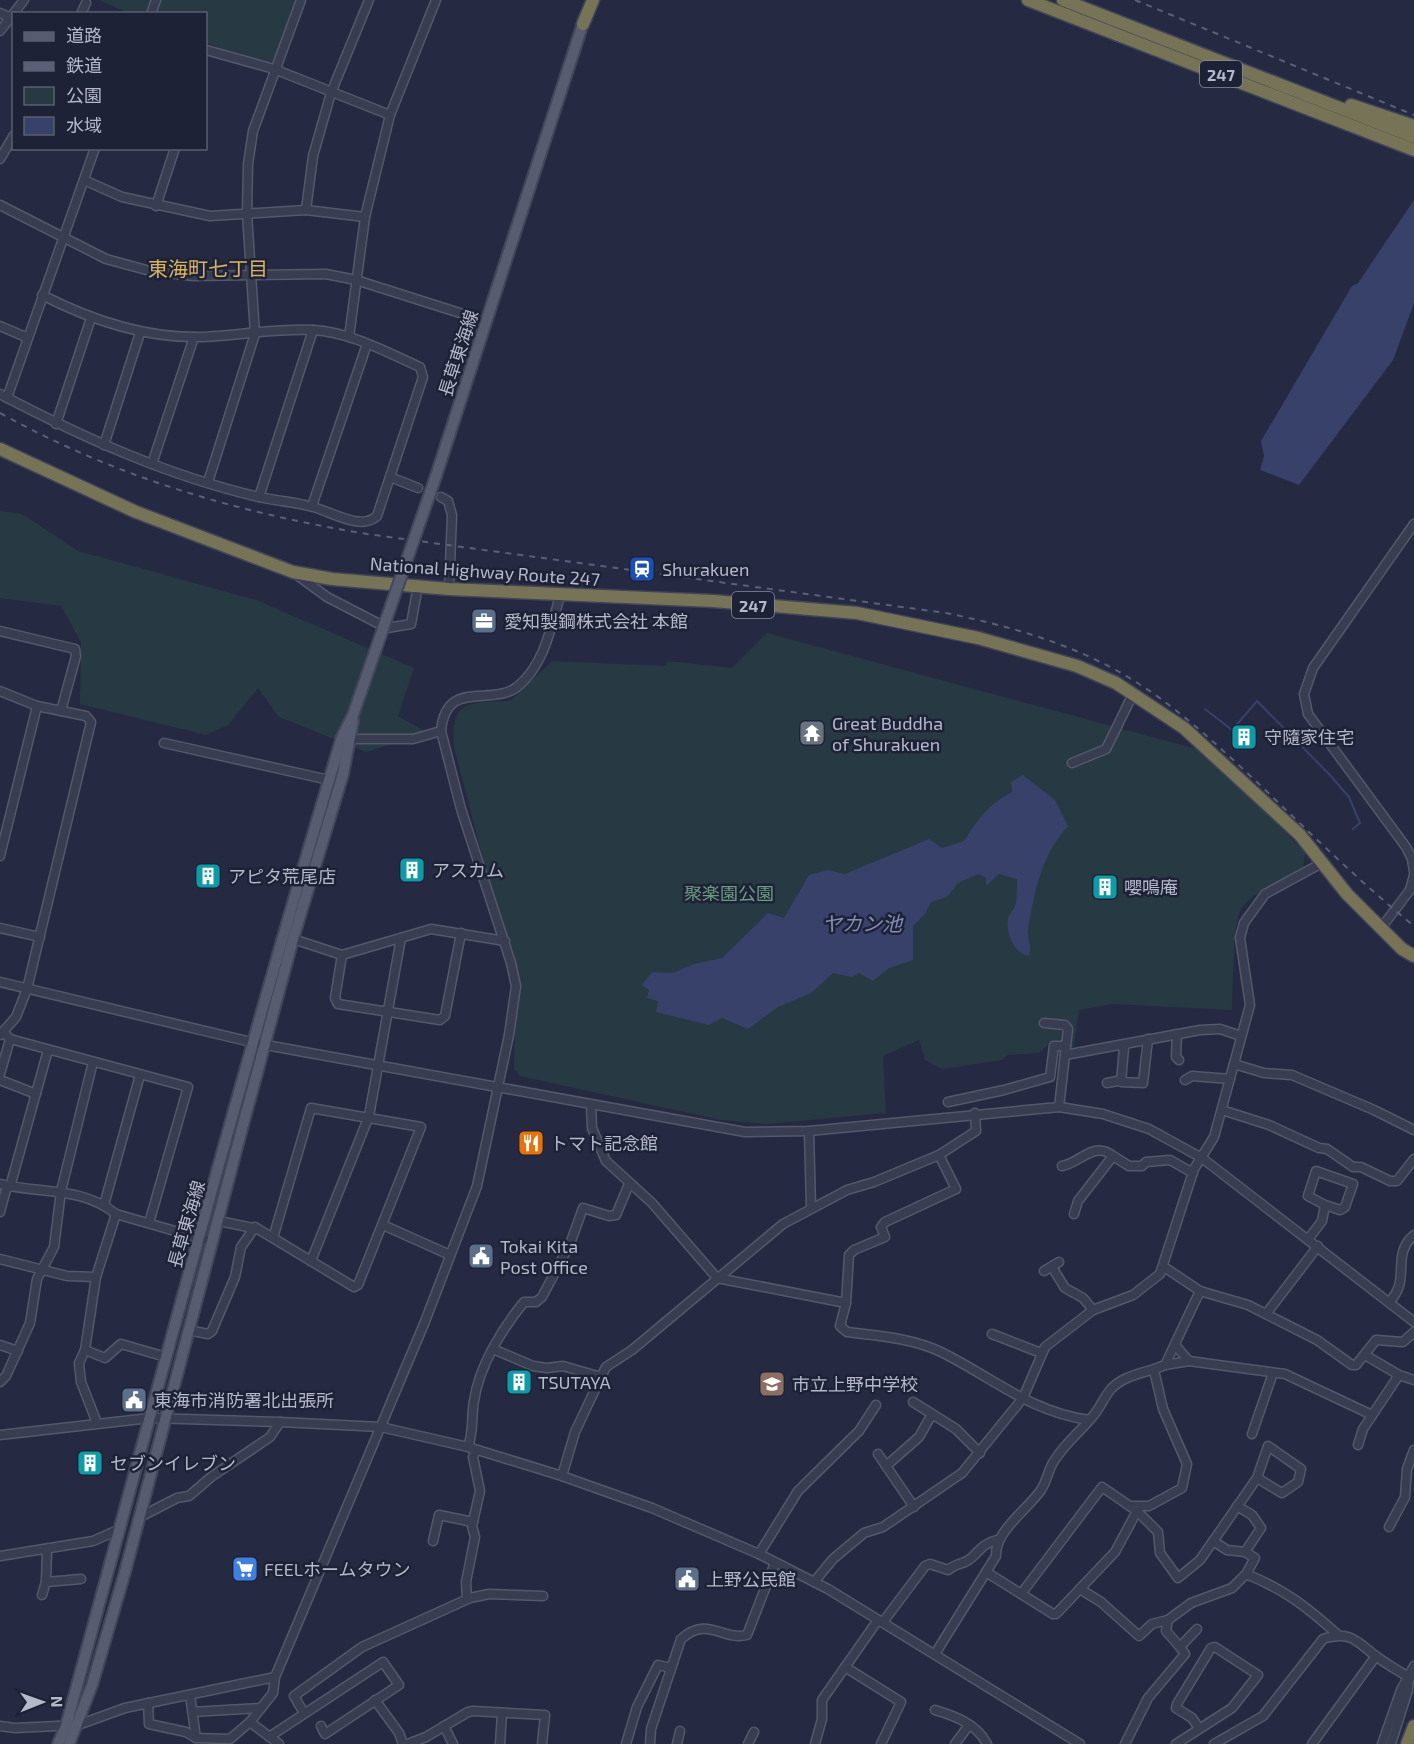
<svg xmlns="http://www.w3.org/2000/svg" width="1414" height="1744" viewBox="0 0 1414 1744" font-family="'Exo 2','Noto Sans JP',sans-serif">
	<style>
		.green { fill: #273943 }
		.water { fill: #384169 }
		.lines { fill: none; stroke-linecap: round; stroke-linejoin: round }
		.stream { stroke: #384169; stroke-width: 2 }
		.minor-casing { stroke: #54586b; stroke-width: 11 }
		.major-casing { stroke: #43465a; stroke-width: 14 }
		.highway-casing { stroke: #414558; stroke-width: 15 }
		.minor { stroke: #393d51; stroke-width: 8 }
		.major { stroke: #575c71; stroke-width: 10 }
		.highway { stroke: #777356; stroke-width: 12 }
		.rail { stroke: #5b6078; stroke-width: 2; stroke-dasharray: 6 6; stroke-linecap: butt }
		.major-bridge-casing { stroke: #43465a; stroke-width: 14; stroke-linecap: butt }
		.major-bridge { stroke: #575c71; stroke-width: 10 }
		.labels { text-anchor: middle; dominant-baseline: central; stroke-width: 5; stroke-linejoin: round; paint-order: stroke }
		.shield { fill: #1e2236; stroke: #888c9e; stroke-width: 1.5 }
		.shield-label { font-size: 16px; font-weight: bold; fill: #b6b9cb }
		.street-label { font-size: 18px; fill: #b6b9cb; stroke: #1e2236 }
		.poi-label { font-size: 18px; fill: #b6b9cb; stroke: #1e2236; text-anchor: start }
		.park-label { font-size: 18px; fill: #6c9d83; stroke: #1e2236 }
		.neighbourhood-label { font-size: 20px; fill: #d9b363; stroke: #1e2236 }
		.water-label { font-size: 20px; font-style: italic; fill: #848db8; stroke: #1e2236 }
	</style>
	<rect width="100%" height="100%" fill="#252a42"/>
	<!-- green -->
	<g class="green">
		<path d="M99 0H152L146 13H128Z"/>
		<path d="M159 0H301L274 69 206 43V14H154Z"/>
		<path d="M0 511 22 514 78 551 256 600 414 668 398 716 428 733 366 752 279 717 258 688 228 725 206 735 80 704 81 642 61 606 0 598Z"/>
		<path d="M767 633 1212 753 1305 853 1303 869C1283 880 1255 890 1241 909 1233 920 1233 991 1232 1010L1112 1004 1079 1010 1074 1047 1052 1041 1039 1053 1008 1055 1002 1060 942 1069 925 1060 919 1040 883 1056 886 1113 766 1124 721 1120 520 1076 514 1069 516 986 454 747C449 700 471 702 510 701L552 661 664 666 668 661 732 668Z"/>
	</g>
	<!-- water -->
	<g class="water">
		<path d="M1414 200V303L1393 360 1299 485 1260 470 1264 456 1261 441 1352 286 1358 283Z"/>
		<path d="M1023 775 1055 800 1068 826C1041 856 1035 890 1028 929 1027 938 1032 946 1029 956 1014 954 1006 933 1008 919 1009 913 1015 909 1016 902 1017 895 1017 886 1017 879L999 874 986 886V878L979 874 958 883 947 897 931 902 925 914 913 926V960L889 968 873 981 859 973 852 977 833 973 811 993 778 1007 748 1029 722 1018 709 1025 656 1012 658 1001 647 998 649 990 642 985 652 972 673 973 694 964 722 958 768 913 784 918 809 875 828 870 845 874 929 839 942 848 964 841C978 819 989 804 1012 792L1011 782Z"/>
	</g>
	<g class="lines">
		<!-- stream -->
		<path class="stream" d="M1205 709 1232 730 1257 701 1330 775 1349 797 1360 823 1353 829"/>
		<defs>
			<g id="minor">
				<path d="M0 13 10 17"/>
				<path d="M81 14 86 3"/>
				<path d="M151 14 156 0"/>
				<path d="M0 31 24 0"/>
				<path d="M206 50 274 69 390 115"/>
				<path d="M0 159 14 135"/>
				<path d="M84 180 122 197 210 216 306 210 365 217"/>
				<path d="M0 205 106 259 150 271 193 276 326 274 356 280 485 321"/>
				<path d="M156 206 175 148"/>
				<path d="M306 210 313 156 331 93 369 0"/>
				<path d="M0 326 28 338"/>
				<path d="M349 337 365 217 390 115 436 0"/>
				<path d="M0 394C82 437 168 476 259 497 277 501 296 502 313 507 332 512 361 531 377 516L423 377 420 367C386 352 350 332 313 330 275 328 236 336 199 337 143 338 91 320 42 295"/>
				<path d="M7 398 95 148"/>
				<path d="M56 424 91 318"/>
				<path d="M104 445 140 333"/>
				<path d="M152 464 194 337"/>
				<path d="M390 477 418 488"/>
				<path d="M208 482 255 334 247 214 248 164 253 131 301 0"/>
				<path d="M259 497 313 330"/>
				<path d="M441 497 448 501 452 515 449 589"/>
				<path d="M312 506 367 344"/>
				<path d="M1414 524 1313 668 1304 694 1308 714 1406 847 1412 859 1414 872"/>
				<path d="M297 575 327 597 387 628 411 624 418 586"/>
				<path d="M0 631 75 649 76 656 61 711"/>
				<path d="M0 691 37 706 86 716 91 722 27 989 16 1017 0 1035"/>
				<path d="M352 739H413L441 731"/>
				<path d="M164 743 329 780"/>
				<path d="M1072 763 1106 749 1133 694"/>
				<path d="M0 856 37 706"/>
				<path d="M0 928 40 937"/>
				<path d="M1381 928 1410 890 1414 875"/>
				<path d="M293 939 342 955 431 929 505 941"/>
				<path d="M342 955 335 998 338 1004 440 1020 445 1016 461 933"/>
				<path d="M0 982 255 1043 745 1132 809 1131 1059 1107 1103 1114 1149 1129 1202 1158 1414 1322"/>
				<path d="M1044 1023 1065 1025 1068 1029 1059 1107"/>
				<path d="M4 1033 10 1039 188 1087 149 1223"/>
				<path d="M1177 1034 1176 1057 1179 1060"/>
				<path d="M1120 1045 1124 1048 1121 1082 1143 1083 1148 1039"/>
				<path d="M1065 1055 1200 1030 1220 1029 1241 1036"/>
				<path d="M1234 1064 1264 1073 1292 1075 1374 1110 1414 1130"/>
				<path d="M0 1074 10 1039"/>
				<path d="M0 1080 36 1094"/>
				<path d="M1185 1080 1192 1076 1230 1079"/>
				<path d="M1107 1083 1122 1080"/>
				<path d="M948 1102 1004 1090 1050 1077 1054 1046H1066"/>
				<path d="M591 1105 592 1128 606 1161 652 1203 717 1278 846 1303"/>
				<path d="M1222 1110 1269 1125 1319 1148 1327 1149 1353 1167H1361L1390 1181H1397L1414 1159"/>
				<path d="M809 1131 811 1208"/>
				<path d="M939 1155 956 1189 885 1222 881 1227 885 1237 854 1250 849 1255 846 1303 840 1326 847 1332C878 1336 912 1338 941 1352 992 1377 1030 1412 1089 1420"/>
				<path d="M1062 1166C1080 1163 1095 1140 1113 1156"/>
				<path d="M0 1184C40 1194 81 1186 116 1214L213 1242"/>
				<path d="M10 1187 48 1050"/>
				<path d="M104 1205 140 1075"/>
				<path d="M0 1212 7 1186"/>
				<path d="M1074 1214 1078 1201 1113 1156 1129 1166H1142L1146 1162 1170 1160 1193 1173"/>
				<path d="M219 1221 258 1229 354 1287 358 1285 421 1127 311 1108 273 1238"/>
				<path d="M383 1225 450 1255"/>
				<path d="M1309 1238 1322 1221 1325 1205 1308 1196 1316 1171 1353 1184 1345 1207 1340 1210 1325 1205"/>
				<path d="M0 1259 67 1276 96 1277"/>
				<path d="M311 1261 369 1116 401 938"/>
				<path d="M1052 1267 1065 1288 1083 1298 1093 1310"/>
				<path d="M1164 1267 1200 1291 1248 1305 1317 1340 1352 1365H1356L1376 1340 1403 1342 1414 1332"/>
				<path d="M1044 1271 1059 1262"/>
				<path d="M1389 1302C1412 1280 1390 1255 1414 1235"/>
				<path d="M1266 1314 1318 1246"/>
				<path d="M188 1330 208 1334 212 1331 235 1277 241 1247 255 1227"/>
				<path d="M992 1334 1041 1353"/>
				<path d="M0 1345 18 1351"/>
				<path d="M1176 1346 1189 1361 1285 1374 1372 1415"/>
				<path d="M493 1349 533 1366 547 1368 563 1366 601 1377"/>
				<path d="M85 1350 105 1358 121 1344 166 1357"/>
				<path d="M1165 1365 1189 1361"/>
				<path d="M1399 1375 1414 1380"/>
				<path d="M0 1382 6 1376 30 1323 37 1279 54 1247 61 1191 93 1062"/>
				<path d="M913 1402 956 1429 980 1453"/>
				<path d="M97 1423 81 1382 79 1363 85 1350 96 1277 116 1214"/>
				<path d="M1252 1434 1273 1373"/>
				<path d="M0 1435 150 1418 280 1422 381 1427 468 1447 562 1476 652 1508 759 1554 828 1589 1080 1744"/>
				<path d="M1358 1445 1363 1429 1399 1375 1365 1355"/>
				<path d="M468 1447C474 1431 471 1417 474 1401 479 1366 502 1329 524 1302H536L542 1297 570 1244 583 1208 609 1216 616 1215 629 1184"/>
				<path d="M878 1454 914 1507"/>
				<path d="M886 1466 919 1437 932 1414"/>
				<path d="M562 1476 575 1432 601 1377 606 1367 632 1350 783 1224 847 1190 874 1182 939 1155 976 1131 975 1113"/>
				<path d="M1130 1506H1149L1182 1488 1187 1464 1163 1409 1154 1370"/>
				<path d="M1237 1506 1252 1515 1261 1528 1245 1552 1255 1558 1246 1574C1284 1589 1307 1607 1337 1634"/>
				<path d="M1137 1511 1158 1532 1160 1553 1178 1578 1200 1560 1257 1478 1268 1446 1301 1469 1298 1482 1282 1493 1257 1478"/>
				<path d="M140 1517 177 1498 189 1496 211 1477 270 1437 280 1422"/>
				<path d="M1389 1527 1405 1497 1407 1469 1414 1450"/>
				<path d="M433 1541 439 1515 473 1522"/>
				<path d="M1213 1541 1227 1550 1245 1552"/>
				<path d="M759 1554 798 1491 859 1431 876 1405"/>
				<path d="M0 1556 93 1541 120 1529"/>
				<path d="M986 1572 1053 1614H1056L1115 1552 1137 1511 1102 1487 1021 1594"/>
				<path d="M46 1582 81 1579"/>
				<path d="M814 1582 833 1559 864 1533 883 1527 962 1473 1023 1398 1045 1347 1093 1310 1133 1295 1160 1274 1194 1169 1214 1137 1250 1005 1240 938 1244 923 1265 894 1322 863"/>
				<path d="M1080 1589 1101 1602 1139 1636 1152 1624 1168 1620"/>
				<path d="M42 1595 46 1582 47 1549"/>
				<path d="M467 1599 466 1582 475 1537 472 1526 480 1491 473 1457 476 1450"/>
				<path d="M883 1622 925 1566 930 1564 948 1570C954 1565 959 1564 965 1562 977 1557 979 1544 997 1540"/>
				<path d="M1180 1647 1166 1631 1168 1620 1191 1603 1232 1588 1246 1574"/>
				<path d="M935 1654 996 1556C995 1531 1027 1510 1041 1490 1047 1481 1048 1470 1054 1461 1065 1443 1080 1432 1093 1416 1100 1408 1104 1397 1111 1389 1125 1374 1147 1373 1165 1365L1200 1291"/>
				<path d="M845 1667 901 1702 881 1744"/>
				<path d="M190 1695 196 1738"/>
				<path d="M375 1700 399 1733 403 1744"/>
				<path d="M148 1703 149 1724 186 1732 196 1738 230 1739 250 1722 273 1693 275 1677 424 1324 477 1186 509 1035 516 986 511 963 461 809 441 731C446 678 490 707 517 687 544 666 551 627 560 596"/>
				<path d="M935 1710C955 1716 977 1724 987 1744"/>
				<path d="M192 1712 261 1708"/>
				<path d="M304 1713 294 1696 362 1647 470 1598 489 1594 543 1596"/>
				<path d="M250 1722 279 1744"/>
				<path d="M0 1726 15 1728 78 1725 125 1708 275 1677"/>
				<path d="M444 1726 453 1744"/>
				<path d="M269 1737 383 1662 399 1685 325 1734 321 1726"/>
				<path d="M408 1744 426 1737 468 1712 473 1711 545 1715 542 1744"/>
				<path d="M500 1744 502 1713"/>
				<path d="M626 1744 637 1707 658 1665 671 1668"/>
				<path d="M650 1744 651 1729 681 1639C708 1615 722 1641 747 1635L775 1563"/>
				<path d="M677 1744 680 1731"/>
				<path d="M748 1744 754 1732"/>
				<path d="M815 1744 822 1719V1700L878 1620"/>
				<path d="M955 1744 969 1725"/>
				<path d="M1125 1744 1148 1698 1185 1654 1180 1647 1197 1629"/>
				<path d="M1176 1744 1232 1708 1258 1675 1215 1647 1211 1648 1177 1704 1176 1708 1192 1718 1199 1728"/>
				<path d="M1214 1744 1263 1716 1323 1639C1352 1630 1357 1642 1377 1657 1388 1665 1399 1671 1410 1678"/>
				<path d="M1312 1744 1376 1656"/>
				<path d="M1382 1744 1401 1690 1414 1666"/>
				<path d="M1391 1744 1408 1690 1409 1678"/>
			</g>
			<g id="major">
				<path d="M436 476 585 17"/>
				<path d="M58 1744 66 1726C156 1396 243 1065 342 737L353 715"/>
				<path d="M69 1744 92 1685 125 1572 240 1136 293 939 343 774 353 721"/>
			</g>
			<g id="highway">
				<path d="M1028 0 1414 150"/>
				<path d="M1063 0 1414 137"/>
				<path d="M583 24 593 0"/>
				<path d="M1351 105 1414 126"/>
				<path d="M0 449 136 512 293 572 332 579 449 589 713 601 857 613 978 638 1077 666 1116 683 1184 728 1300 835 1347 894 1402 949 1414 956"/>
				<path d="M1407 1744 1414 1726"/>
			</g>
		</defs>
		<!-- minor casing -->
		<use href="#minor" class="minor-casing"/>
		<!-- major casing -->
		<use href="#major" class="major-casing"/>
		<!-- highway casing -->
		<use href="#highway" class="highway-casing"/>
		<!-- minor -->
		<use href="#minor" class="minor"/>
		<!-- major -->
		<use href="#major" class="major"/>
		<!-- highway -->
		<use href="#highway" class="highway"/>
		<!-- rail -->
		<g class="rail">
			<path d="M1135 0 1414 115"/>
			<path d="M0 413C118 478 235 512 367 534L946 613C1004 625 1060 640 1114 669 1169 699 1214 742 1259 784 1310 833 1360 882 1414 926"/>
		</g>
		<defs>
			<path id="major-bridge" d="M353 715 436 476"/>
		</defs>
		<!-- major-bridge casing -->
		<use href="#major-bridge" class="major-bridge-casing"/>
		<!-- major-bridge -->
		<use href="#major-bridge" class="major-bridge"/>
	</g>
	<!-- icons -->
	<defs>
		<symbol id="station-square" viewBox="-11 -11 22 22"><rect x="-9" y="-9" width="18" height="18" rx="4" fill="#1a4fb4" stroke="#1e2236"/><path d="M-3-6H3Q5-6 5-4V2Q5 4 3 4L4.5 6H3L1.5 4h-3L-3 6H-4.5L-3 4Q-5 4-5 2V-4Q-5-6-3-6ZM-3.5-4v3h7v-3ZM-3.5 1v1.5H-2V1ZM2 1v1.5H3.5V1Z" fill="#fff"/></symbol>
		<symbol id="office-square" viewBox="-11 -11 22 22"><rect x="-9" y="-9" width="18" height="18" rx="4" fill="#5c6f8a" stroke="#1e2236"/><path d="M-6-3h4V-5.5h4V-3h4V5H-6ZM-1-4.5V-3h2v-1.5ZM-6 0V1H6V0Z" fill="#fff"/></symbol>
		<symbol id="temple-square" viewBox="-11 -11 22 22"><rect x="-9" y="-9" width="18" height="18" rx="4" fill="#6b7280" stroke="#1e2236"/><path d="M0-6L5-2H3V0L6.5 2.5H4V6H1.5V3h-3V6H-4V2.5H-6.5L-3 0V-2H-5Z" fill="#fff"/></symbol>
		<symbol id="building-square" viewBox="-11 -11 22 22"><rect x="-9" y="-9" width="18" height="18" rx="4" fill="#0f9aa8" stroke="#1e2236"/><path d="M-4-6H4V6H1V3H-1V6H-4ZM-2.5-4.3h1.7v1.8h-1.7ZM.8-4.3h1.7v1.8H.8ZM-2.5-1h1.7V.8h-1.7ZM.8-1h1.7V.8H.8Z" fill="#fff"/></symbol>
		<symbol id="restaurant-square" viewBox="-11 -11 22 22"><rect x="-9" y="-9" width="18" height="18" rx="4" fill="#e8710a" stroke="#1e2236"/><path d="M-5-6h1v4h1v-4h1v4h1v-4h1v5L-1.5 .5V6h-2V.5L-5-1ZM5-6V6H3V1.5H1.5Q1.5-4 5-6Z" fill="#fff"/></symbol>
		<symbol id="civic-square" viewBox="-11 -11 22 22"><rect x="-9" y="-9" width="18" height="18" rx="4" fill="#5c6f8a" stroke="#1e2236"/><path d="M-.6-6.5H3V-4.5H.6V-3L4-1V1h2V6H-6V1h2V-1L-.6-3ZM-1.2 2.5V6h2.4V2.5Z" fill="#fff"/></symbol>
		<symbol id="school-square" viewBox="-11 -11 22 22"><rect x="-9" y="-9" width="18" height="18" rx="4" fill="#8d6e63" stroke="#1e2236"/><path d="M0-5L7-2L0 1L-7-2ZM-4 1L0 2.5L4 1V4Q0 6-4 4Z" fill="#fff"/></symbol>
		<symbol id="supermarket-square" viewBox="-11 -11 22 22"><rect x="-9" y="-9" width="18" height="18" rx="4" fill="#3f7fe0" stroke="#1e2236"/><path d="M-6-5.5h2.5l.6 2H6L4.5 2H-2.5L-4.4-4H-6ZM-1.5 3.2a1.3 1.3 0 1 0 .1 0ZM3 3.2a1.3 1.3 0 1 0 .1 0Z" fill="#fff"/></symbol>
	</defs>
	<g fill-rule="evenodd">
		<use href="#station-square" x="627" y="554" width="30" height="30"/>
		<use href="#office-square" x="469" y="606" width="30" height="30"/>
		<use href="#temple-square" x="797" y="718" width="30" height="30"/>
		<use href="#building-square" x="1229" y="722" width="30" height="30"/>
		<use href="#building-square" x="397" y="855" width="30" height="30"/>
		<use href="#building-square" x="193" y="861" width="30" height="30"/>
		<use href="#building-square" x="1090" y="872" width="30" height="30"/>
		<use href="#restaurant-square" x="516" y="1128" width="30" height="30"/>
		<use href="#civic-square" x="466" y="1241" width="30" height="30"/>
		<use href="#building-square" x="504" y="1367" width="30" height="30"/>
		<use href="#school-square" x="757" y="1369" width="30" height="30"/>
		<use href="#civic-square" x="119" y="1385" width="30" height="30"/>
		<use href="#building-square" x="75" y="1448" width="30" height="30"/>
		<use href="#supermarket-square" x="230" y="1554" width="30" height="30"/>
		<use href="#civic-square" x="672" y="1564" width="30" height="30"/>
	</g>
	<g class="labels">
		<!-- shield labels -->
		<g class="shield">
			<rect x="1200" y="61" width="42" height="26" rx="4.5"/>
			<rect x="732" y="592" width="42" height="26" rx="4.5"/>
		</g>
		<g class="shield-label">
			<text x="1221" y="74">247</text>
			<text x="753" y="605">247</text>
		</g>
		<!-- street labels -->
		<g class="street-label">
			<text transform="translate(458 353) rotate(-72)">長草東海線</text>
			<text transform="translate(485 571) rotate(4)">National Highway Route 247</text>
			<text transform="translate(186 1224) rotate(-74)">長草東海線</text>
		</g>
		<!-- poi labels -->
		<g class="poi-label">
			<text x="662" y="569">Shurakuen</text>
			<text x="504" y="621">愛知製鋼株式会社 本館</text>
			<text x="832" y="723">Great Buddha<tspan x="832" dy="21">of Shurakuen</tspan></text>
			<text x="1264" y="737">守隨家住宅</text>
			<text x="432" y="870">アスカム</text>
			<text x="228" y="876">アピタ荒尾店</text>
			<text x="1124" y="887">嚶鳴庵</text>
			<text x="550" y="1143">トマト記念館</text>
			<text x="500" y="1246">Tokai Kita<tspan x="500" dy="21">Post Office</tspan></text>
			<text x="538" y="1382">TSUTAYA</text>
			<text x="792" y="1384">市立上野中学校</text>
			<text x="154" y="1400">東海市消防署北出張所</text>
			<text x="110" y="1463">セブンイレブン</text>
			<text x="264" y="1569">FEELホームタウン</text>
			<text x="706" y="1579">上野公民館</text>
		</g>
		<!-- park labels -->
		<g class="park-label">
			<text x="729" y="893">聚楽園公園</text>
		</g>
		<!-- neighbourhood labels -->
		<g class="neighbourhood-label">
			<text x="208" y="268">東海町七丁目</text>
		</g>
		<!-- water labels -->
		<g class="water-label">
			<text x="862" y="923">ヤカン池</text>
		</g>
	</g>
	<!-- legend -->
	<rect x="12" y="12" width="195" height="138" fill="#1e2236" stroke="#5b5e72" stroke-width="1.5"/>
	<rect x="24" y="32" width="30" height="9" fill="#575c71" stroke="#5b5e72" stroke-width="1.5"/>
	<text x="66" y="42" font-size="18" fill="#b6b9cb">道路</text>
	<rect x="24" y="62" width="30" height="9" fill="#5b6078" stroke="#5b5e72" stroke-width="1.5"/>
	<text x="66" y="72" font-size="18" fill="#b6b9cb">鉄道</text>
	<rect x="24" y="87" width="30" height="18" fill="#273943" stroke="#5b5e72" stroke-width="1.5"/>
	<text x="66" y="102" font-size="18" fill="#b6b9cb">公園</text>
	<rect x="24" y="117" width="30" height="18" fill="#384169" stroke="#5b5e72" stroke-width="1.5"/>
	<text x="66" y="132" font-size="18" fill="#b6b9cb">水域</text>
	<!-- north arrow -->
	<g transform="translate(42 1702) rotate(89)" stroke="#1e2236" stroke-width="4.5" paint-order="stroke">
	<path d="M0-4.5L10 22L0 15L-10 22Z" fill="#b6b9cb"/>
	<text y="-9" font-size="16" font-weight="bold" text-anchor="middle" fill="#b6b9cb">N</text>
	</g>
</svg>
